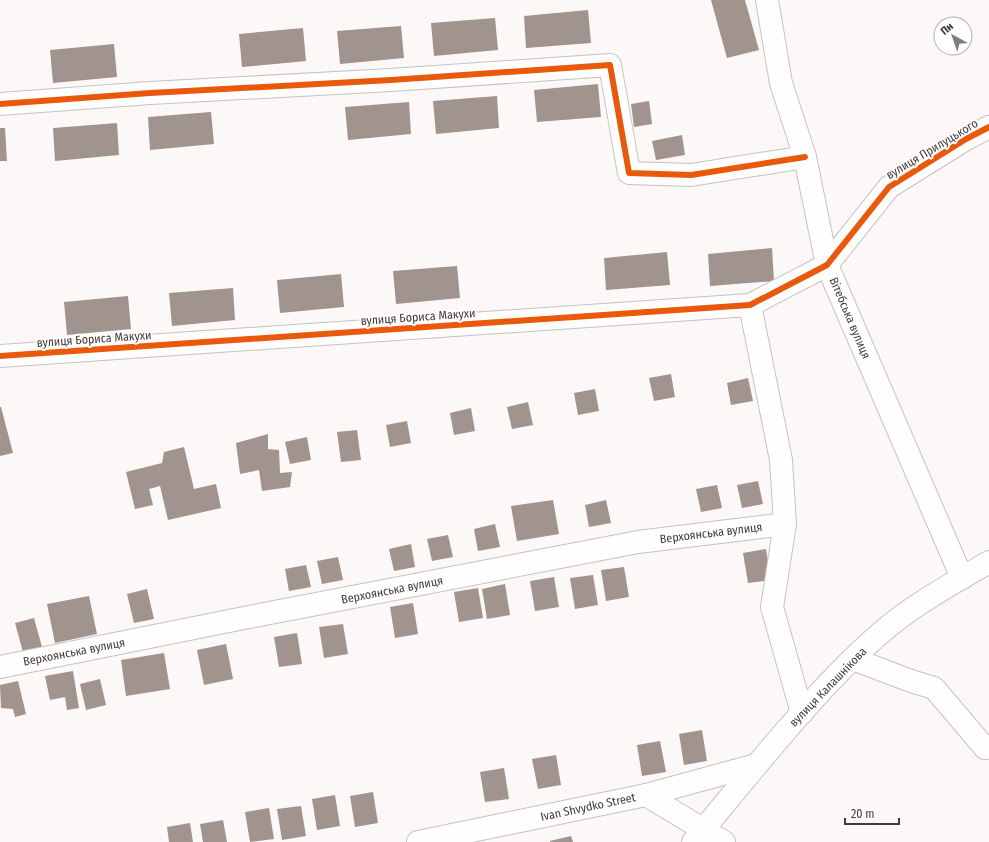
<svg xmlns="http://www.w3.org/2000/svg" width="989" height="842" viewBox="0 0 989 842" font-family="'Fira Sans Condensed',sans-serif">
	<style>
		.building { fill: #a1938e }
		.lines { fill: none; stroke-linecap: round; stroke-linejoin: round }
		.minor-casing { stroke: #c7c2bf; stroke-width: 24 }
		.minor { stroke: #fefefe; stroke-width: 22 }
		.cycleway-casing { stroke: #fff; stroke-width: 8 }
		.cycleway { stroke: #e8590c; stroke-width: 6 }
		.labels { text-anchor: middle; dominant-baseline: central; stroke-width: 4; stroke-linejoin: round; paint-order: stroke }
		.street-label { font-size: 12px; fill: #423a36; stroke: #fff }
	</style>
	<rect width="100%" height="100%" fill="#fbf8f7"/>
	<!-- building -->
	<g class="building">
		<path d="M711 0H745L759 50 727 58Z"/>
		<path d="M588 10 591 43 526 48 524 16Z"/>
		<path d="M495 18 498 50 434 56 431 23Z"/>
		<path d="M401 26 404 58 340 64 337 31Z"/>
		<path d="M303 28 306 61 242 67 239 34Z"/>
		<path d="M114 44 117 77 53 83 50 50Z"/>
		<path d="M598 84 601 117 537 122 534 90Z"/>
		<path d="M497 96 499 128 436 134 433 101Z"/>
		<path d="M649 101 652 124 634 127 631 104Z"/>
		<path d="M409 102 411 134 348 140 345 107Z"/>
		<path d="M211 112 214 144 150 150 148 117Z"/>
		<path d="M117 123 119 155 55 161 53 128Z"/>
		<path d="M0 128H5L7 161H0Z"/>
		<path d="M682 135 685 155 656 160 652 141Z"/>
		<path d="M772 248 774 281 710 286 708 254Z"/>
		<path d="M667 252 670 285 606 290 604 258Z"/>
		<path d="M457 266 460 298 396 304 393 271Z"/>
		<path d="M341 274 344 307 280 313 277 280Z"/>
		<path d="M233 288 235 320 172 326 169 293Z"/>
		<path d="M128 296 131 329 67 335 64 302Z"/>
		<path d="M671 374 675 397 654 401 649 378Z"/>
		<path d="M748 378 753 401 731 405 727 383Z"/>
		<path d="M595 389 599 411 578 415 574 393Z"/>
		<path d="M528 402 533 425 512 429 507 407Z"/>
		<path d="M0 407H1L13 453 0 456Z"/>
		<path d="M471 408 475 431 454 435 450 413Z"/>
		<path d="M407 421 411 443 390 447 386 425Z"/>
		<path d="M357 430 361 460 341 462 337 432Z"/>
		<path d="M268 434V449L279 450 280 473 292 472 290 487 262 491 259 470 240 474 236 443Z"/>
		<path d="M307 437 311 460 290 464 285 442Z"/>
		<path d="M184 447 194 489 216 484 221 508 168 520 160 486 149 489 153 505 135 509 126 472 162 463 164 452Z"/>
		<path d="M758 481 763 504 742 508 737 485Z"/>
		<path d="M717 485 722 508 701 512 696 489Z"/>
		<path d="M553 500 559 534 517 541 511 506Z"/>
		<path d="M606 500 611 523 589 527 585 505Z"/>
		<path d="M495 524 500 547 478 551 474 529Z"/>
		<path d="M448 535 453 557 432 561 427 539Z"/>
		<path d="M411 544 415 567 394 571 389 549Z"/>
		<path d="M766 549 771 580 748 583 743 553Z"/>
		<path d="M338 557 343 580 322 584 317 561Z"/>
		<path d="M306 565 311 587 289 591 285 569Z"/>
		<path d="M624 567 629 597 606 601 601 570Z"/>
		<path d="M593 575 598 605 575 609 570 578Z"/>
		<path d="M554 577 559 607 535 611 530 581Z"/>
		<path d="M505 584 510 615 487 619 482 589Z"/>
		<path d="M478 588 483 618 459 622 454 592Z"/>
		<path d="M147 589 154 619 134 623 127 594Z"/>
		<path d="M89 596 97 634 55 643 47 604Z"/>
		<path d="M413 603 418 634 395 638 390 607Z"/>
		<path d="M34 618 42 647 23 652 15 623Z"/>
		<path d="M343 624 348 654 324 658 319 627Z"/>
		<path d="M297 633 302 664 279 667 274 637Z"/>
		<path d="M226 644 233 679 204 685 197 650Z"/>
		<path d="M164 653 170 689 126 696 121 660Z"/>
		<path d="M73 671 79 708 67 710 65 697 50 700 45 676Z"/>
		<path d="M100 679 106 705 86 710 80 684Z"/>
		<path d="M18 681 26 714 15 717 13 709 1 708 0 685Z"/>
		<path d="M702 730 707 761 684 765 679 734Z"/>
		<path d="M660 741 666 772 642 776 637 745Z"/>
		<path d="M556 755 561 785 538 789 532 759Z"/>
		<path d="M504 768 509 799 485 802 480 772Z"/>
		<path d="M373 792 378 823 355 827 350 796Z"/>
		<path d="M335 795 340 826 317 830 312 799Z"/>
		<path d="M301 806 306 836 282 840 277 809Z"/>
		<path d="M269 808 274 839 250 842 245 812Z"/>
		<path d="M223 820 227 842H203L200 824Z"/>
		<path d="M190 823 193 842H169L167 827Z"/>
		<path d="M571 836 573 842H550V841Z"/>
	</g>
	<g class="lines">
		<defs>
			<g id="minor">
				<path d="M767 0 781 83 805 157 827 265 962 578"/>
				<path d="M0 104 150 93 391 80 610 65 629 173 691 175 805 157"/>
				<path d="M750 305 781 460 785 524 772 607 802 713"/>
				<path d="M0 356 750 305 827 265 889 187 966 139 989 127"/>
				<path d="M853 659 911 681 934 688 985 748 989 747"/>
				<path d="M0 667 244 618 638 542 785 524"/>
				<path d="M646 795 724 842"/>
				<path d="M418 842 646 795 756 765"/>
				<path d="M693 842C723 806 752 770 783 734 816 696 850 658 889 626 920 601 955 582 989 562"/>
			</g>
		</defs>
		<!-- minor casing -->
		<use href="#minor" class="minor-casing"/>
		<!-- minor -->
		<use href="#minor" class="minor"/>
		<defs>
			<g id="cycleway">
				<path d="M0 104 150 93 391 80 610 65 629 173 691 175 805 157"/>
				<path d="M0 356 750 305 827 265 889 187 966 139 989 127"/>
			</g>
		</defs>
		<!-- cycleway casing -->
		<use href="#cycleway" class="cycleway-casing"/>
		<!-- cycleway -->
		<use href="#cycleway" class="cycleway"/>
	</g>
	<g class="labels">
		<!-- street labels -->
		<g class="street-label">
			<text transform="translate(932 149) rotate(-31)">вулиця Прилуцького</text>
			<text transform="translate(418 317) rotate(-4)">вулиця Бориса Макухи</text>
			<text transform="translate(850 318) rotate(67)">Вітебська вулиця</text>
			<text transform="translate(94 339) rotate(-4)">вулиця Бориса Макухи</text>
			<text transform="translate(711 533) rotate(-7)">Верхоянська вулиця</text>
			<text transform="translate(392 590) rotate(-11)">Верхоянська вулиця</text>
			<text transform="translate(74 652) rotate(-11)">Верхоянська вулиця</text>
			<text transform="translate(828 687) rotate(-46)">вулиця Калашнікова</text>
			<text transform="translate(588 807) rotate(-12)">Ivan Shvydko Street</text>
		</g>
	</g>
	<!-- north arrow -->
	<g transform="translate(953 36) rotate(320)"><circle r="19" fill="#ffffff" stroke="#b3b0af"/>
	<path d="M0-3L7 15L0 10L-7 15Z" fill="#837c7a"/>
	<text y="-6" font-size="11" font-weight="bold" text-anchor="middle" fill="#423a36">Пн</text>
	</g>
	<!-- scale -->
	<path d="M845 818v6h54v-6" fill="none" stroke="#423a36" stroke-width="2"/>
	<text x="851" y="818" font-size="12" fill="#423a36" stroke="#ffffff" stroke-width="3" paint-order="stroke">20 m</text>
</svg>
